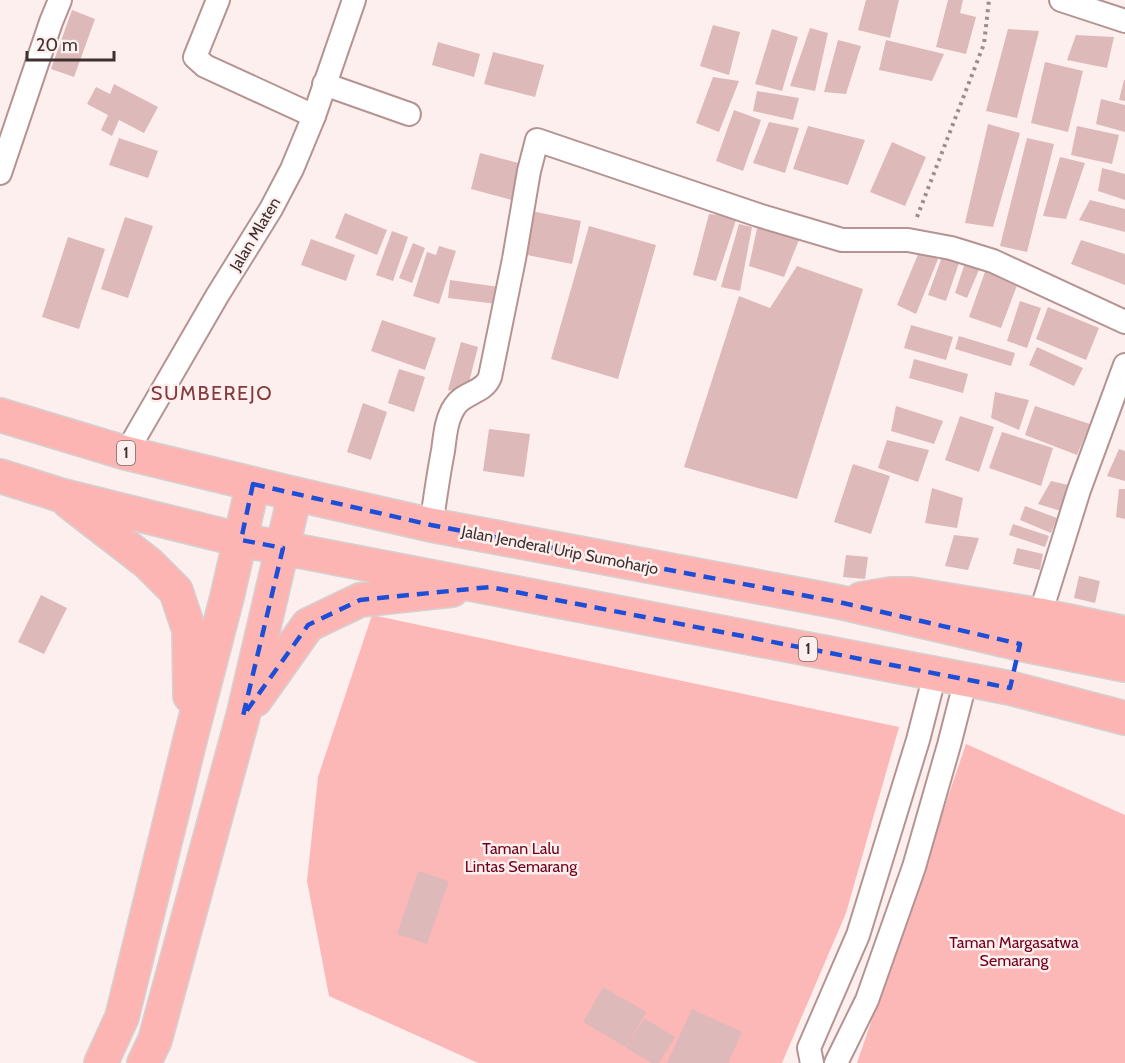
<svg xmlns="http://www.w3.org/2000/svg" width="1125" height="1063" viewBox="0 0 1125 1063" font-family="Cabin,sans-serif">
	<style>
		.green { fill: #fcb7b7 }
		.building { fill: #ddb9b9 }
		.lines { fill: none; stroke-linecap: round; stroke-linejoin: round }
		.street-casing { stroke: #b59393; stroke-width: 26 }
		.highway-casing { stroke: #d4d1d1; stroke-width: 36 }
		.path { stroke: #9b8d8c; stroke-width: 4; stroke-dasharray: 3 4.5; stroke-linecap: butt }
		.street { stroke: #fff; stroke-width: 22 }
		.highway { stroke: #fdb5b4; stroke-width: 33 }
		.marked { fill: none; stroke: #1d4ed8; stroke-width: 4.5; stroke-dasharray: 12 8; stroke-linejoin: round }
		.labels { text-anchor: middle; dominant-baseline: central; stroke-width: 5; stroke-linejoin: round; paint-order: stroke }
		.shield { fill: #feefef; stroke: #776969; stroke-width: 1.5 }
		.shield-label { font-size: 15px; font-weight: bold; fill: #3d302f }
		.street-label { font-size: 16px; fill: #3d302f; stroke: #feefef }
		.park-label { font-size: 16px; fill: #72001a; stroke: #feefef }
		.quarter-label { font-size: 20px; letter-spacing: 1.5px; fill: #833b3e; stroke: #feefef }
	</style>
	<rect width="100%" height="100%" fill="#feefef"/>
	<!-- green -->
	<g class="green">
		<path d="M372 615 899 727 846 913 782 1063H478L329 996 307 881 318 777Z"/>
		<path d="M966 744 1125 815V1063H857Z"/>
	</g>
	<!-- building -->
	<g class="building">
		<path d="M866 0H899L890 38 858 30Z"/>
		<path d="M948 0H963L960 13 976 17 966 54 936 47Z"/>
		<path d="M72 10 95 19 74 77 51 69Z"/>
		<path d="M713 25 740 32 729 75 700 66Z"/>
		<path d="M810 28 828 33 815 91 790 86Z"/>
		<path d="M772 29 798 37 782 91 755 84Z"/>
		<path d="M1008 29 1039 31 1017 118 986 111Z"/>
		<path d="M1076 35 1114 37 1107 68 1067 60Z"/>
		<path d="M838 40 861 46 846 94 824 92Z"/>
		<path d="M886 40 944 54 932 81 879 70Z"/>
		<path d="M438 42 480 54 474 77 432 65Z"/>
		<path d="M493 52 544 65 535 97 484 84Z"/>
		<path d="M1045 62 1083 71 1068 132 1031 123Z"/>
		<path d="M713 77 739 81 719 132 696 123Z"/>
		<path d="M1124 80H1125V101L1119 100Z"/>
		<path d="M114 84 158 107 144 133 119 120 112 136 101 130 108 115 87 104 96 87 110 94Z"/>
		<path d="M757 91 799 98 793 120 753 111Z"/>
		<path d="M1101 99 1125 105V132L1096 124Z"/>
		<path d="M734 110 761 120 743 171 716 161Z"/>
		<path d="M769 122 799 128 785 173 753 163Z"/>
		<path d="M988 124 1020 133 993 227 965 223Z"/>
		<path d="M808 126 865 140 848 185 793 169Z"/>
		<path d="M1077 126 1119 135 1112 164 1071 155Z"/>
		<path d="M119 138 158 151 148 178 109 165Z"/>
		<path d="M1027 138 1054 144 1027 252 1000 246Z"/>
		<path d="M892 142 926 157 905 206 870 192Z"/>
		<path d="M480 153 522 164 512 200 471 189Z"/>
		<path d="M1060 157 1085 163 1066 219 1043 216Z"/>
		<path d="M1102 168 1125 174V200L1098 191Z"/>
		<path d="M1090 200 1125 209V232L1079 220Z"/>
		<path d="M526 210 581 221 572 264 517 253Z"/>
		<path d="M345 213 387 230 377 255 335 238Z"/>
		<path d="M709 214 737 217 716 281 693 275Z"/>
		<path d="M125 217 153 226 128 298 101 289Z"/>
		<path d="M739 224 752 227 740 291 721 287Z"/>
		<path d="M758 224 801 235 784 277 749 266Z"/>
		<path d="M589 226 656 245 618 379 551 359Z"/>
		<path d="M392 231 408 237 393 281 376 275Z"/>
		<path d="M68 237 105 249 79 329 42 317Z"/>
		<path d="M311 239 355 255 346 281 301 265Z"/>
		<path d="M1081 240 1125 254V285L1071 264Z"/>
		<path d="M413 243 425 248 412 283 399 278Z"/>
		<path d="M439 246 456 251 439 304 413 296 427 252 436 255Z"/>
		<path d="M919 252 938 259 916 314 897 305Z"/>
		<path d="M942 257 959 263 946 301 928 295Z"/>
		<path d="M966 260 981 265 967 298 955 293Z"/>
		<path d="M797 266 863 289 797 499 684 467 739 296 770 308Z"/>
		<path d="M986 269 1019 280 1001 328 969 317Z"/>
		<path d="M450 280 499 287 497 304 448 298Z"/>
		<path d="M1020 301 1041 308 1027 348 1007 341Z"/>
		<path d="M1048 307 1099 328 1086 360 1036 339Z"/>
		<path d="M382 320 436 338 425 370 371 351Z"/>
		<path d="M911 325 953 337 946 360 904 348Z"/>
		<path d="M959 336 1015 353 1011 366 955 349Z"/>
		<path d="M461 342 478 347 466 394 448 390Z"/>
		<path d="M1037 347 1083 368 1074 386 1029 365Z"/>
		<path d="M914 359 968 374 963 393 909 378Z"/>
		<path d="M399 369 425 377 414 412 388 403Z"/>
		<path d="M995 392 1029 400 1019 430 991 418Z"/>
		<path d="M363 403 387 412 371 460 347 452Z"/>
		<path d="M896 406 943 421 934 444 891 431Z"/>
		<path d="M1035 406 1090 424 1077 455 1025 435Z"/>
		<path d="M960 416 994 427 979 472 945 460Z"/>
		<path d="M489 429 530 434 524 477 483 471Z"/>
		<path d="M1002 432 1053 448 1041 486 989 468Z"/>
		<path d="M887 440 929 450 918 482 878 468Z"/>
		<path d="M1119 449 1125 451V481L1107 476Z"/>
		<path d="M853 464 890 476 871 534 834 522Z"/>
		<path d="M1051 481 1068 485 1064 512 1038 504Z"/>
		<path d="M932 488 963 498 957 528 925 523Z"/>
		<path d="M1119 489H1125V519L1116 517Z"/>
		<path d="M1025 506 1057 518 1051 533 1020 520Z"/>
		<path d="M1013 524 1049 536 1045 547 1009 535Z"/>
		<path d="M954 535 979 538 968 570 945 566Z"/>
		<path d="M1017 548 1043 554 1040 570 1013 564Z"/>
		<path d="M846 555 868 557 865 579 843 577Z"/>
		<path d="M1079 576 1100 581 1095 603 1074 598Z"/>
		<path d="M41 595 67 608 44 654 18 642Z"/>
		<path d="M418 871 449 881 427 944 397 934Z"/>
		<path d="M603 987 646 1012 626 1047 583 1022Z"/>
		<path d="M692 1009 742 1032 728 1063H667Z"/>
		<path d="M644 1018 675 1037 659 1063H652L626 1048Z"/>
	</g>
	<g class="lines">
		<defs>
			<g id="street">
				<path d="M218 0 195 57 205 66 314 116"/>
				<path d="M1061 0 1125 21"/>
				<path d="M324 84 409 114"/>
				<path d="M0 173 51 22 60 0"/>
				<path d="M126 453 217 296 271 209 292 169 314 116 354 0"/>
				<path d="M431 525C435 501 438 476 443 451 445 436 446 419 455 406 464 392 484 393 490 377L514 259 529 171 537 140 758 215 842 240H908L951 248 993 261 1125 322"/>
				<path d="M1040 615 1079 490 1125 365"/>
				<path d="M812 1063 809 1048 858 935 918 740 935 674"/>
				<path d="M836 1063 867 1000 914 867 949 745 966 679"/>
			</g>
			<g id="highway">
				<path d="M0 415 126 453 295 494 431 525 839 602 1020 644 1125 665"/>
				<path d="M0 476 60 495 241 540 1010 688 1125 718"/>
				<path d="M69 502 148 563 176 591 189 630 190 696"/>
				<path d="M861 599 891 594H911L1040 615 1125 633"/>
				<path d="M255 700 308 625 360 600 452 590"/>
				<path d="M101 1063 122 1017 191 736 227 597 253 484"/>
				<path d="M144 1063 155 1040 243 716 295 494"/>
			</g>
		</defs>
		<!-- street casing -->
		<use href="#street" class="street-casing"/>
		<!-- highway casing -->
		<use href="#highway" class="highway-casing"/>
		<!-- path -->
		<path class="path" d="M917 217 984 44 989 0"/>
		<!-- street -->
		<use href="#street" class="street"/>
		<!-- highway -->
		<use href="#highway" class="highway"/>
	</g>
	<!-- marked area -->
	<path class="marked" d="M253 484 431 525 839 602 1020 644 1010 688 490 587 360 600 308 625 243 716 283 548 241 540Z"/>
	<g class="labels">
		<!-- shield labels -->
		<g class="shield">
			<rect x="117" y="441" width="18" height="24" rx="4.5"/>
			<rect x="799" y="637" width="18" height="24" rx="4.5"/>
		</g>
		<g class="shield-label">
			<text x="126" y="453">1</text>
			<text x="808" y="649">1</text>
		</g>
		<!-- street labels -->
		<g class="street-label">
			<text transform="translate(255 234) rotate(-59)">Jalan Mlaten</text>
			<text transform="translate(560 550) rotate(11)">Jalan Jenderal Urip Sumoharjo</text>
		</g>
		<!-- park labels -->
		<g class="park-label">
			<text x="521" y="848">Taman Lalu<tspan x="521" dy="18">Lintas Semarang</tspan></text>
			<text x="1014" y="942">Taman Margasatwa<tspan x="1014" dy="18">Semarang</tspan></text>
		</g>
		<!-- quarter labels -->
		<g class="quarter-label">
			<text x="212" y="393">SUMBEREJO</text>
		</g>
	</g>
	<!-- scale -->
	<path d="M27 51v9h87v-9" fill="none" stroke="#3d302f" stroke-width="3"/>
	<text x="36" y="51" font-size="18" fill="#3d302f" stroke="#feefef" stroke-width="4.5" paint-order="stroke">20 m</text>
</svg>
